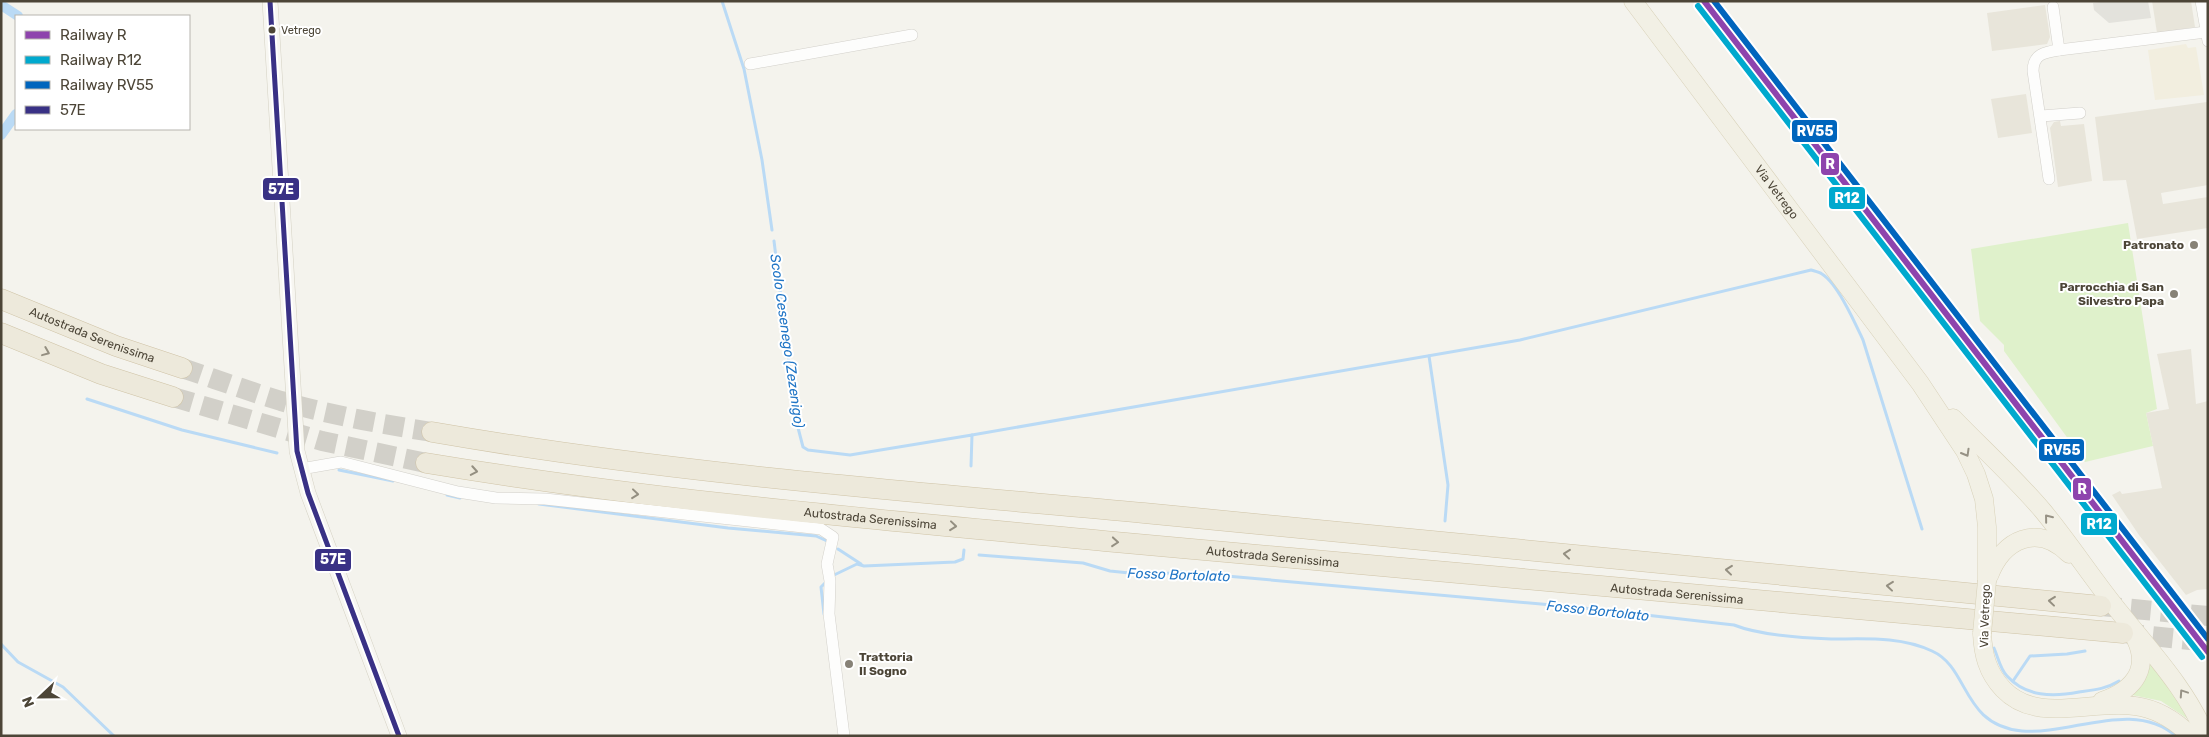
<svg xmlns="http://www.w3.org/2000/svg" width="2209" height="737" viewBox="0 0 2209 737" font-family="Rubik,sans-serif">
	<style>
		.residential { fill: #e8e5da }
		.education { fill: #f2eedf }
		.green { fill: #dff1cb }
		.parking { fill: #e3e2dc }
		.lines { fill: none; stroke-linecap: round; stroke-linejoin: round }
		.stream { stroke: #badaf5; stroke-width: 3 }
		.canal { stroke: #badaf5; stroke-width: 10 }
		.highway-tunnel { stroke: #d2d0c9; stroke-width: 20; stroke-dasharray: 20 10; stroke-linecap: butt }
		.street-casing { stroke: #d2d0ca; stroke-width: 12 }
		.secondary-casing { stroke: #d4d1c3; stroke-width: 16 }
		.primary-casing { stroke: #d8d1b8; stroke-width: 19 }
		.highway-casing { stroke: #cfc3a6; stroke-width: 21 }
		.street { stroke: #fdfdfc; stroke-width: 11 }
		.secondary { stroke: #f7f6f1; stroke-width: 15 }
		.primary { stroke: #f2f0e5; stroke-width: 18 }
		.highway { stroke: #ede9db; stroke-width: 20 }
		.primary-bridge-casing { stroke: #d8d1b8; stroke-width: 19; stroke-linecap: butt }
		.primary-bridge { stroke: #f2f0e5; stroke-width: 18 }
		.bus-1-casing { stroke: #fff; stroke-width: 9 }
		.bus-1 { stroke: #393185; stroke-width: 5 }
		.rail-1-casing { stroke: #fff; stroke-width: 10 }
		.rail-2-casing { stroke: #fff; stroke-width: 10 }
		.rail-3-casing { stroke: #fff; stroke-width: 10 }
		.rail-1 { stroke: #8e44ad; stroke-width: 6 }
		.rail-2 { stroke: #00a9ce; stroke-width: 6 }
		.rail-3 { stroke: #0065bd; stroke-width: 6 }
		.oneway { stroke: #948f81 }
		.oneway2 { stroke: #979285 }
		.bus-dot { fill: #4c4537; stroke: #fff; stroke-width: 2 }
		.poi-dot { fill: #878277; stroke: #fff; stroke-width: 2 }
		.labels { text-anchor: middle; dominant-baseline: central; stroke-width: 4; stroke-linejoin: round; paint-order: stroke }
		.bus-label { font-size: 11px; fill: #4c4537; stroke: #fff; text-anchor: start }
		.street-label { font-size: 12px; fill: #4c4537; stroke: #fff }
		.poi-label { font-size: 12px; font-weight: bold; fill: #4c4537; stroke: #fff; text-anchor: end }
		.water-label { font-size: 14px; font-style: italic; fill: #2176c6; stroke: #fff }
		.line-badge { stroke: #fff; stroke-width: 2 }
		.badge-label { font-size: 14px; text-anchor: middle; font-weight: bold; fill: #fff }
	</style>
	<rect width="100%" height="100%" fill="#f4f3ed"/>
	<!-- residential -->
	<g class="residential">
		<path d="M2152 1H2191L2195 27 2157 33Z"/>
		<path d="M2045 5 2050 37 2047 44 1992 51 1987 13Z"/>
		<path d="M2026 94 2032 133 1998 138 1991 99Z"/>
		<path d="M2207 102 2208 185 2161 193 2163 204 2208 197V228L2137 239 2126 180 2103 181 2095 117Z"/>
		<path d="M2060 121 2061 126 2084 124 2092 181 2058 187 2050 128 2054 122Z"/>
		<path d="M2191 349 2196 404 2208 401V589L2197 590 2186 595 2139 535 2112 495 2120 491 2122 494 2162 488 2146 413 2169 409 2157 354Z"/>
	</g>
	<!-- education -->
	<path class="education" d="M2186 44 2188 48 2196 47 2204 95 2155 100 2148 50Z"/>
	<!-- green -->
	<g class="green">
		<path d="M2128 223 2157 409 2146 413 2153 446 2085 462 2004 351V345L1980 321 1971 249Z"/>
		<path d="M2145 651 2191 721 2161 701 2132 695Z"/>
	</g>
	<!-- parking -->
	<path class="parking" d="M2108 1H2148L2151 18 2109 23 2094 10 2093 3Z"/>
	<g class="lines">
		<!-- stream -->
		<g class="stream">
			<path d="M722 1 744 69 762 160 772 230"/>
			<path d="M774 241 796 420 803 447 808 450 850 455 972 435 971 466"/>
			<path d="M1429 356 1448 485 1445 521"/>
			<path d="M87 399 182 430 277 453"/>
			<path d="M972 435 1520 340 1811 270C1814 271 1819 272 1822 274 1838 284 1855 323 1863 340L1922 529"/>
			<path d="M339 470 393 481"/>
			<path d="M447 495 460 498"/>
			<path d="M539 504 728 528 816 536 827 541"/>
			<path d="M838 549 861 564"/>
			<path d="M979 555 1083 563 1110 571 1149 575 1181 572 1575 607 1734 625C1759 635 1803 638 1831 639 1865 639 1900 636 1932 651 1970 668 1961 725 2022 731 2072 735 2133 699 2176 736"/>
			<path d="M832 576 857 564 864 566 955 562 963 559 964 550"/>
			<path d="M824 614 821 587 828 580"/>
			<path d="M1 644 18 662 63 687 114 736"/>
			<path d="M1994 648C1998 657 2000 669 2007 676 2026 697 2053 697 2079 692 2094 690 2106 689 2119 681"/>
			<path d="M2013 681 2030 656 2067 654 2085 651"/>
		</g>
		<!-- canal -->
		<g class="canal">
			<path d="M1 5 18 16"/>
			<path d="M1 135 16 114"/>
		</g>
		<!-- highway-tunnel -->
		<g class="highway-tunnel">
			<path d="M182 368C215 379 248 391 281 401 331 415 381 424 432 432"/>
			<path d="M173 397 322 441 426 463"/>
			<path d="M2101 606 2208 616"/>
			<path d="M2123 633 2208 642"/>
		</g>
		<defs>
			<g id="street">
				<path d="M2201 1 2208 41"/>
				<path d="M2053 7 2059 50"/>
				<path d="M750 64 912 35"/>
				<path d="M2041 116 2080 113"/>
				<path d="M2049 179 2033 71C2033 54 2045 52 2059 50L2206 32"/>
				<path d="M301 469 341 462 458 492 496 498 545 499 821 529 833 537 827 564 830 581 829 614 844 736"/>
			</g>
			<path id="secondary" d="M270 1 297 451 308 493 399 736"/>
			<g id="primary">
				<path id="s1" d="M1633 1 1920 383 1965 451 1976 474 1984 499 1987 527V581"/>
				<path d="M1953 418C1983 449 2015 478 2043 511 2071 545 2094 581 2121 614 2152 653 2187 690 2206 736"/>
				<path d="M1989 576C2003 539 2038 523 2069 554"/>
				<path d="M1982 633C1983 654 1987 672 2003 689 2037 725 2091 699 2135 706 2158 709 2175 720 2191 736"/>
				<path d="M2102 701C2135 690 2152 667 2133 634"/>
			</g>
			<g id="highway">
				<path id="s2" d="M1 299 116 346 182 368"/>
				<path d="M1 333 101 374 173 397"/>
				<path d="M432 432C667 473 906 491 1144 513 1463 544 1782 575 2101 606"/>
				<path id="s3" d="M426 463C654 501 885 520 1115 542 1451 574 1787 604 2123 633"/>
			</g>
		</defs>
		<!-- street casing -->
		<use href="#street" class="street-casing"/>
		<!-- secondary casing -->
		<use href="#secondary" class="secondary-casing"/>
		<!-- primary casing -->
		<use href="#primary" class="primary-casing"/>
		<!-- highway casing -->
		<use href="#highway" class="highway-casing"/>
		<!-- street -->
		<use href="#street" class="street"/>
		<!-- secondary -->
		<use href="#secondary" class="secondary"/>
		<!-- primary -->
		<use href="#primary" class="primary"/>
		<!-- highway -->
		<use href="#highway" class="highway"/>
		<defs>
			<path id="primary-bridge" d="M1982 633 1987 581"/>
		</defs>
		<!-- primary-bridge casing -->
		<use href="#primary-bridge" class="primary-bridge-casing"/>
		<!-- primary-bridge -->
		<use href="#primary-bridge" class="primary-bridge"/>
		<defs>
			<path id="bus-1" d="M270 1 297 451 308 493 399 736"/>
		</defs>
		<!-- bus-1 casing -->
		<use href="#bus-1" class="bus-1-casing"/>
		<!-- bus-1 -->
		<use href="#bus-1" class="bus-1"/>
		<defs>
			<path id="rail-1" d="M1704 1 2208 652"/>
			<path id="rail-2" d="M1698 6 2202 657"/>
			<path id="rail-3" d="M1714 1 2208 639"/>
		</defs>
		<!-- rail-1 casing -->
		<use href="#rail-1" class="rail-1-casing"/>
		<!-- rail-2 casing -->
		<use href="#rail-2" class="rail-2-casing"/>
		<!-- rail-3 casing -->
		<use href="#rail-3" class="rail-3-casing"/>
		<!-- rail-1 -->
		<use href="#rail-1" class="rail-1"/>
		<!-- rail-2 -->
		<use href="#rail-2" class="rail-2"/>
		<!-- rail-3 -->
		<use href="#rail-3" class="rail-3"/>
	</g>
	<!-- one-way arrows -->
	<defs><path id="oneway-chevron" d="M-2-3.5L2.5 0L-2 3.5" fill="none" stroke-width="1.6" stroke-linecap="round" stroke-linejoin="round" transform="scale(1.25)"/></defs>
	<g class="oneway">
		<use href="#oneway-chevron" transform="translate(46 352) rotate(22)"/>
		<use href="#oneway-chevron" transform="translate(474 471) rotate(10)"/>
		<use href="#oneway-chevron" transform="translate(635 494) rotate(6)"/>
		<use href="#oneway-chevron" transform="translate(953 526) rotate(6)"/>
		<use href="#oneway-chevron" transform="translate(1115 542) rotate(5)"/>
		<use href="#oneway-chevron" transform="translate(1567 554) rotate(-174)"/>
		<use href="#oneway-chevron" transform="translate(1729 570) rotate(-174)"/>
		<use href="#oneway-chevron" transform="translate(1890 586) rotate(-174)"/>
		<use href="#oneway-chevron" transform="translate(2052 601) rotate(-174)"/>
	</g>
	<g class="oneway2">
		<use href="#oneway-chevron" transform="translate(1966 453) rotate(60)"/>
		<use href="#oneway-chevron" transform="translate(2048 518) rotate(-129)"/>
		<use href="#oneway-chevron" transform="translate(2183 693) rotate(-124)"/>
	</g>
	<!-- markers -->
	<circle class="bus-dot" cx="272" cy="30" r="4.5"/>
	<g class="poi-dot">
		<circle cx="2194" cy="245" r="5"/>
		<circle cx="2174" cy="294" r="5"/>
		<circle cx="849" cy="664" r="5"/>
	</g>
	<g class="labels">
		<!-- bus labels -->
		<g class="bus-label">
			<text x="281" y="30">Vetrego</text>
		</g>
		<!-- street labels -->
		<g class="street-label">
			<text stroke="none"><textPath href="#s1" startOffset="239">Via Vetrego</textPath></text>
			<text stroke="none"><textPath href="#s2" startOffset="98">Autostrada Serenissima</textPath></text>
			<text stroke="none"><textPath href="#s3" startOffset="448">Autostrada Serenissima</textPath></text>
			<text stroke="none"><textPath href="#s3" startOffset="852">Autostrada Serenissima</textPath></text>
			<text stroke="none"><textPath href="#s3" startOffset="1258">Autostrada Serenissima</textPath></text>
			<text transform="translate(1985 616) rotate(-88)">Via Vetrego</text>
		</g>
		<!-- poi labels -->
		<g class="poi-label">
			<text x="2184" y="245">Patronato</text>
			<text x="2164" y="287">Parrocchia di San<tspan x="2164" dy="14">Silvestro Papa</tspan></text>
			<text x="859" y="657" text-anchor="start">Trattoria<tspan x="859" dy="14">Il Sogno</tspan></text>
		</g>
		<!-- water labels -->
		<g class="water-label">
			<text transform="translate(787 341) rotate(82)">Scolo Cesenego (Zezenigo)</text>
			<text transform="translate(1179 575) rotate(2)">Fosso Bortolato</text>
			<text transform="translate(1598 611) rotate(6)">Fosso Bortolato</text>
		</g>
	</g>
	<g class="line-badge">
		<rect x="1791" y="119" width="47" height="24" rx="5" fill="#0065bd"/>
		<rect x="1820" y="152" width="20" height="24" rx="5" fill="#8e44ad"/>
		<rect x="262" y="177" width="38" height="24" rx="5" fill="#393185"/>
		<rect x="1828" y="186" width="38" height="24" rx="5" fill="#00a9ce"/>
		<rect x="2038" y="438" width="47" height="24" rx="5" fill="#0065bd"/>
		<rect x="2072" y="477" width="20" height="24" rx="5" fill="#8e44ad"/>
		<rect x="2080" y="512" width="38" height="24" rx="5" fill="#00a9ce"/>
		<rect x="314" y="548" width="38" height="24" rx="5" fill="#393185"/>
	</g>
	<g class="badge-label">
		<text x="1815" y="136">RV55</text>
		<text x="1830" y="169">R</text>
		<text x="281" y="194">57E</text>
		<text x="1847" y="203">R12</text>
		<text x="2062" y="455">RV55</text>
		<text x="2082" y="494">R</text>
		<text x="2099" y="529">R12</text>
		<text x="333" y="564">57E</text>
	</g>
	<!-- border -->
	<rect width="2209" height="737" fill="none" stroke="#4c4537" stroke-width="5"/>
	<!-- legend -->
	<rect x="15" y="15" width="175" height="115" fill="#ffffff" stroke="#b7b5af"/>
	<rect x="25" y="31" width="25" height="8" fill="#8e44ad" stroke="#b7b5af"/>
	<text x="60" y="40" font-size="15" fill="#4c4537">Railway R</text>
	<rect x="25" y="56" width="25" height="8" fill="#00a9ce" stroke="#b7b5af"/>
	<text x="60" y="65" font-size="15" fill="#4c4537">Railway R12</text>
	<rect x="25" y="81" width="25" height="8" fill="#0065bd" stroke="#b7b5af"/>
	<text x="60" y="90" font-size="15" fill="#4c4537">Railway RV55</text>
	<rect x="25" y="106" width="25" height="8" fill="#393185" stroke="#b7b5af"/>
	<text x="60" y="115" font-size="15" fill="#4c4537">57E</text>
	<!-- north arrow -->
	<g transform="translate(40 697) rotate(248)" stroke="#ffffff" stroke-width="4" paint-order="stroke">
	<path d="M0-4L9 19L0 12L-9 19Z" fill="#4c4537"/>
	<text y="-8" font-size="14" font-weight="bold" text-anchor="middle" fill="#4c4537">N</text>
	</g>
</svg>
